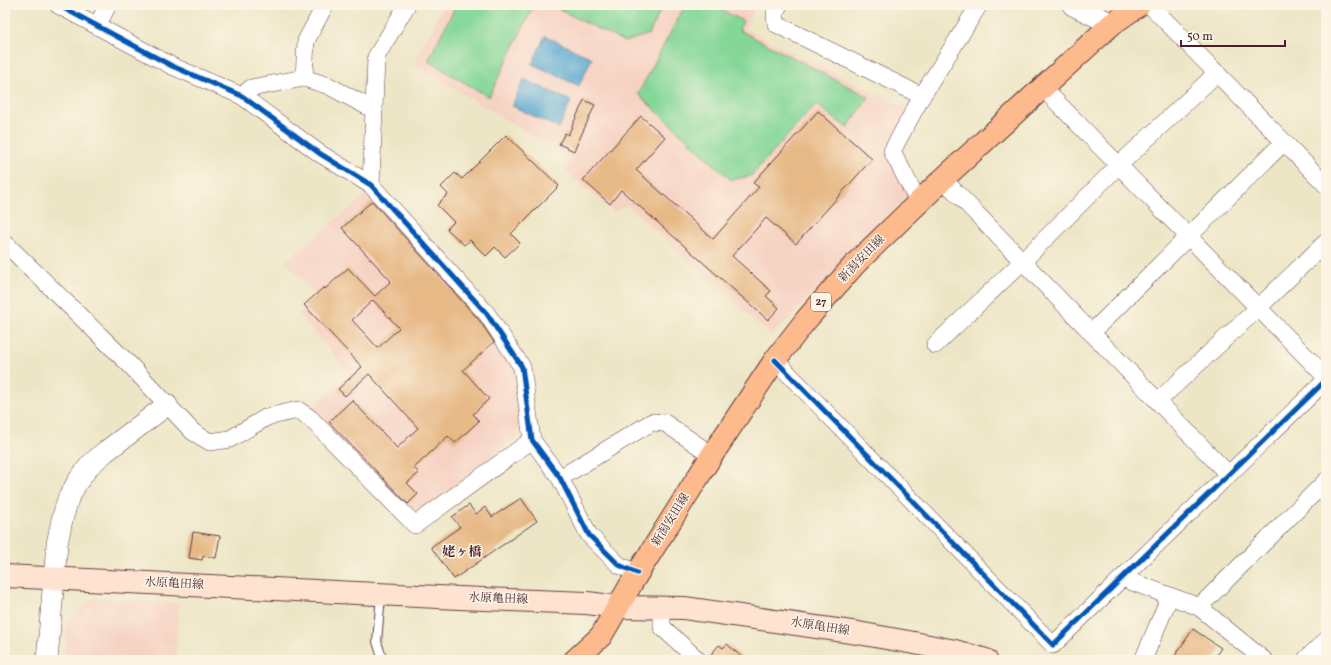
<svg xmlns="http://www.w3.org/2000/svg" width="1331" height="665" viewBox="0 0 1331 665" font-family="Vollkorn,'Noto Serif JP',serif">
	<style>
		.built { fill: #f6d2c3 }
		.green { fill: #85d798; stroke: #687b62 }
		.water { fill: #58a8d2; stroke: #51647e }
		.building { fill: #e7b987; fill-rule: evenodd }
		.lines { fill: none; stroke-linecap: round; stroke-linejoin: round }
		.service-casing { stroke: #623d42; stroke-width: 10 }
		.minor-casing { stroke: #623d42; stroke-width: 18 }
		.tertiary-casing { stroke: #623d42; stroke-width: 22 }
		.secondary-casing { stroke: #623d42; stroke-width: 24 }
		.primary-casing { stroke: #623d42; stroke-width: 24 }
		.service { stroke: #fff; stroke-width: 8 }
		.minor { stroke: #fff; stroke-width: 17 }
		.tertiary { stroke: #fff; stroke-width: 21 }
		.secondary { stroke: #fee3d1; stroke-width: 22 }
		.primary { stroke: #fcba8d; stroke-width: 22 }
		.cycleway-casing { stroke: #fcf5e5; stroke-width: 8 }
		.cycleway { stroke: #0057b8; stroke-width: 5 }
		.labels { text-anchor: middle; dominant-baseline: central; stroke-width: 3; stroke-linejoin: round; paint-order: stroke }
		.shield { fill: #fcf5e5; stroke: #7f5f63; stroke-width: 1 }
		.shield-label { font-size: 11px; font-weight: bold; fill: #4a1f2b }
		.street-label { font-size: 12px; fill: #4a1f2b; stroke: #fcf5e5 }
		.neighbourhood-label { font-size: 13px; font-weight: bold; fill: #4a1f2b; stroke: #fcf5e5 }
	</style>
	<rect width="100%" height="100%" fill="#fcf5e5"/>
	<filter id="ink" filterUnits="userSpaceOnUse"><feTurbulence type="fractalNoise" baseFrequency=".025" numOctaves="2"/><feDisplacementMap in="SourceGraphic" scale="8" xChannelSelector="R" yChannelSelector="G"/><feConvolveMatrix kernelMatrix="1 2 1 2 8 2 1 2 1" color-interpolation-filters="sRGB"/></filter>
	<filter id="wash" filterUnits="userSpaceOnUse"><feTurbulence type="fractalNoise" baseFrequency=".012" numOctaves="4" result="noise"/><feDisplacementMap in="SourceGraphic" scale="16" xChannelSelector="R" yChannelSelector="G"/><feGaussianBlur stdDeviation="0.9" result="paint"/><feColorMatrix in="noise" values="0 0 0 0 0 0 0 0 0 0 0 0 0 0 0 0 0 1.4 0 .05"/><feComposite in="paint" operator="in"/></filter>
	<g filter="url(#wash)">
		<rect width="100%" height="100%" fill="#ede6c6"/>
		<!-- built -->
		<g class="built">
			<path d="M441 5H756L745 29 910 110 884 148 909 194 772 336 627 205 614 212 565 171 570 158 414 65 443 6Z"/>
			<path d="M370 192 494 329 522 374 526 413 516 436 426 509 407 508 311 409 349 376 332 352 299 314 314 294 286 261Z"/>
			<path d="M93 598 180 603 175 660H64L67 621Z"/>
		</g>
		<!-- green -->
		<g class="green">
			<path d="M456 5H534L489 97 428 61Z"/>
			<path d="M550 5H663L649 34 625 42Z"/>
			<path d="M685 5H712L743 21 739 30 869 97 847 128 816 104 751 176 731 180 638 94Z"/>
		</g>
		<!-- water -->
		<g class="water">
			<path d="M545 36 592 58 579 86 532 64Z"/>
			<path d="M524 79 571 101 559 128 512 106Z"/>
		</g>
		<g id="blocks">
			<!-- building -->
			<g class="building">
				<path d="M584 100 595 105 574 151 559 144 565 133 568 135Z"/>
				<path d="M818 111 872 159 796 244 766 218 732 256 771 291 766 296 779 308 768 320 621 190 610 204 583 180 641 116 665 137 636 170 713 239 759 187 753 183Z"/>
				<path d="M506 135 559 186 511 234 520 243 505 257 495 247 486 256 470 240 464 245 447 229 454 222 437 205 448 194 441 187 455 173 462 179Z"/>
				<path d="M372 201 479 320 494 342 463 370 489 399 473 414 479 421 455 443 448 436 414 468 419 473 407 483 418 494 408 504 329 422 352 400 397 448 418 428 369 374 345 396 338 389 362 367 304 305 324 287 325 289 348 268 375 296 391 281 342 228ZM373 300 399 328 378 348 352 320Z"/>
				<path d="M521 498 537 521 454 579 431 547 460 527 452 517 469 505 476 514 485 507 492 517Z"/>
				<path d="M193 532 220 536 216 558 203 556 202 560 189 558Z"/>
				<path d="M1193 629 1221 648 1213 660H1172Z"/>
				<path d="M727 644 745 660H708V658L719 645 723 648Z"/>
			</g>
		</g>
	</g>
	<g filter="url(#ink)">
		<use href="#blocks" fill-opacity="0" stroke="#623d42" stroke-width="1"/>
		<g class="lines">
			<defs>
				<path id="service" d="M381 595 377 642 383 660"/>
				<g id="minor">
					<path d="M58 5 172 66 242 96 319 153 371 185 487 314 522 367 532 440 560 478 589 535 619 565 637 573"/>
					<path d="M779 5 775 13 776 24 922 96"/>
					<path d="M1150 5 1326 185"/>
					<path d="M97 26 108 5"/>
					<path d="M304 78 306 41 325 5"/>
					<path d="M1043 88 1326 377"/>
					<path d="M242 96 251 88 304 78 329 86 374 110"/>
					<path d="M943 179 1228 474"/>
					<path d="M371 185 376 57 407 5"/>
					<path d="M919 203 892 151 922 96 979 5"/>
					<path d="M5 243 130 365 193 432 210 442 230 439 267 417 298 410 310 418 415 525 532 440"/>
					<path d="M1091 333 1284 142"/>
					<path d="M935 345 1023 261 1118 166 1217 73"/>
					<path d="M775 360 1053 645 1326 380"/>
					<path d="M1158 401 1258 308 1326 242"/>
					<path d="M560 478 652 422 665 423 712 455"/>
					<path d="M1122 578 1199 607 1264 660"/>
					<path d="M662 607V627L698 660"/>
					<path d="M1199 607 1326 481"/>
					<path d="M1143 660 1170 596"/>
				</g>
				<g id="tertiary">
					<path d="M1073 5 1112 24"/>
					<path d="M47 660 57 544 62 520 68 499 78 481 90 465 105 452 167 405"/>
					<path d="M1308 660 1326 643"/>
				</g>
				<path id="secondary" d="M5 576 459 598 587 603 619 607 684 608 858 633 914 643 955 651 986 660"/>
				<path id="primary" d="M575 660 601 636 634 579 712 455 775 360 806 320 855 264 943 179 1112 24 1139 5"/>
			</defs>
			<!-- service casing -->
			<use href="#service" class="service-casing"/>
			<!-- minor casing -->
			<use href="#minor" class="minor-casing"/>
			<!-- tertiary casing -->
			<use href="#tertiary" class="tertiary-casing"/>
			<!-- secondary casing -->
			<use href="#secondary" class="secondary-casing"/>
			<!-- primary casing -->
			<use href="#primary" class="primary-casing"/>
			<!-- service -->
			<use href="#service" class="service"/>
			<!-- minor -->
			<use href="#minor" class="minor"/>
			<!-- tertiary -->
			<use href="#tertiary" class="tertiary"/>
			<!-- secondary -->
			<use href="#secondary" class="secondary"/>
			<!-- primary -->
			<use href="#primary" class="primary"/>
			<defs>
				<g id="cycleway">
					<path d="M58 5 172 66 242 96 319 153 371 185 487 314 522 367 532 440 560 478 589 535 619 565 637 573"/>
					<path d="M775 360 1053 645 1326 380"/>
				</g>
			</defs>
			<!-- cycleway casing -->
			<use href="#cycleway" class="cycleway-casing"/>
			<!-- cycleway -->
			<use href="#cycleway" class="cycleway"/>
		</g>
	</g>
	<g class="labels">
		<!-- shield labels -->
		<rect class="shield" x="811" y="293" width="20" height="18" rx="3"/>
		<g class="shield-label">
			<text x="821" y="302">27</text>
		</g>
		<!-- street labels -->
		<g class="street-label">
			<text transform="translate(862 259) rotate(-46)">新潟安田線</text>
			<text transform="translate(671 520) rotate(-58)">新潟安田線</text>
			<text transform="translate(174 584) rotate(3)">水原亀田線</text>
			<text transform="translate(498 599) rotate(2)">水原亀田線</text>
			<text transform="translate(820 627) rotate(9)">水原亀田線</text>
		</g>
		<!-- neighbourhood labels -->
		<g class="neighbourhood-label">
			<text x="462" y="553">姥ヶ橋</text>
		</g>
	</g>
	<!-- margin -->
	<rect width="1331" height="665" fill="none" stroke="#fcf5e5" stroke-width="20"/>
	<!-- scale -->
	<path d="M1181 40v6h104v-6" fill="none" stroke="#4a1f2b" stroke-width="2"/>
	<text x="1187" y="40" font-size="12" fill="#4a1f2b" stroke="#fcf5e5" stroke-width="3" paint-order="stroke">50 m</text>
</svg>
